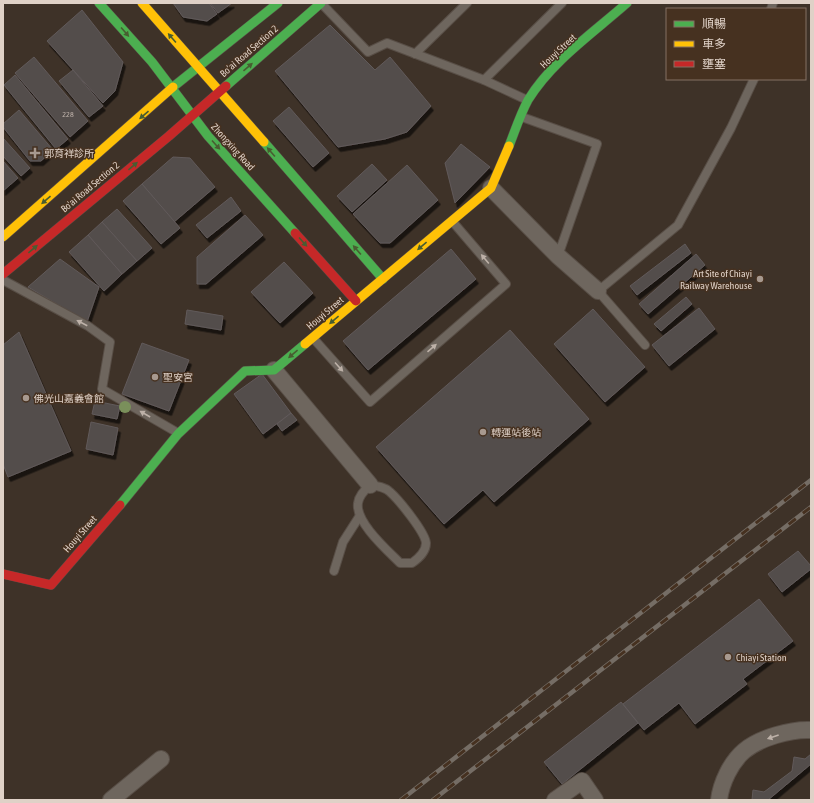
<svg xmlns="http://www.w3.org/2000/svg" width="814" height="803" viewBox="0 0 814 803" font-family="'Asap Condensed','Noto Sans TC',sans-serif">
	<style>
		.building { fill: #534d4c; stroke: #615a5a; filter: url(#shadow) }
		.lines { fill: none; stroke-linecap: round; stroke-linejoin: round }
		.lane-casing { stroke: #584e46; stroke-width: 10 }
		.street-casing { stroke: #584e46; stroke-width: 18 }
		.fast-casing { stroke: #584e46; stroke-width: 10 }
		.slow-casing { stroke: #584e46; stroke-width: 10 }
		.jam-casing { stroke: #584e46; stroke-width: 10 }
		.lane { stroke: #6e665e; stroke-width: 8 }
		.street { stroke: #6e665e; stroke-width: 16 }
		.fast { stroke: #4caf50; stroke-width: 9 }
		.slow { stroke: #ffc107; stroke-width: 9 }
		.jam { stroke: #c62828; stroke-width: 9 }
		.rail-casing { stroke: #756d65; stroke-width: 4.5 }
		.rail { stroke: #463120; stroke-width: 3; stroke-dasharray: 9; stroke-linecap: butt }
		.tree { fill: #7a905b }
		.oneway { fill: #485d31 }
		.oneway2 { fill: #bdb1a8 }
		.poi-dot { fill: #a7998f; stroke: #463120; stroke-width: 1.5 }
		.labels { text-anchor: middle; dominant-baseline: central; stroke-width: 3; stroke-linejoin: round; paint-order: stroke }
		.number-label { font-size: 8px; fill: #bcb0a8 }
		.street-label { font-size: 10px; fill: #dfd1c7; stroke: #463120 }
		.poi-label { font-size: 10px; fill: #dfd1c7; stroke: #463120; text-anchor: start }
	</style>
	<defs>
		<filter id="shadow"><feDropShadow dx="2.5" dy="4.5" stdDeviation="0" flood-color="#0009"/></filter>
	</defs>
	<rect width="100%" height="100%" fill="#3e3228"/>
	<!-- building -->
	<g class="building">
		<path d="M173 3H209L217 14 207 21 183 17Z"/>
		<path d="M210 3H232L218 13Z"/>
		<path d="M82 10 123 62 115 91 103 103 47 41Z"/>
		<path d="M330 25 375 70 390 57 431 106 407 132 385 139 338 147 275 71Z"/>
		<path d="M34 57 88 121 70 137 15 73Z"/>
		<path d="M73 70 103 106 89 117 59 81Z"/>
		<path d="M15 75 68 139 56 149 4 85Z"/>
		<path d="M289 107 329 153 313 167 273 121Z"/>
		<path d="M19 110 53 150 41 161H30L3 127V124Z"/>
		<path d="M3 138 30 168 21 176 3 156Z"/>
		<path d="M461 144 490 167 455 203 445 163Z"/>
		<path d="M173 157 190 158 215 187 174 222 142 184Z"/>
		<path d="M3 161 18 178 3 191Z"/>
		<path d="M372 164 387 180 352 212 337 196Z"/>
		<path d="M407 165 438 200 390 243H380L353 214Z"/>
		<path d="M142 184 180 228 161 244 123 201Z"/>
		<path d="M231 197 241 211 207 238 196 225Z"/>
		<path d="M117 209 152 248 137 261 102 222Z"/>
		<path d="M245 215 263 235 206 284H197V257Z"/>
		<path d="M102 222 137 261 122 274 88 235Z"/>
		<path d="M88 235 122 274 104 291 69 252Z"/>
		<path d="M685 244 691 253 637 295 630 286Z"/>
		<path d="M451 249 476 279 368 370 343 341Z"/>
		<path d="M696 254 705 265 648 314 639 304Z"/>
		<path d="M60 259 99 287 87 322 28 287Z"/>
		<path d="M284 262 313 293 280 323 251 292Z"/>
		<path d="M686 297 692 304 661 331 654 324Z"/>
		<path d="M699 308 715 329 669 366 652 345Z"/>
		<path d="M593 309 645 367 605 402 554 344Z"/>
		<path d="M187 310 223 316 221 330 185 324Z"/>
		<path d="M510 330 589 419 494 502 483 490 444 524 376 447Z"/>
		<path d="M19 332 71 451 8 477 3 464V345Z"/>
		<path d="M142 343 189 360 169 411 122 394Z"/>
		<path d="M262 374 291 413 263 434 234 394Z"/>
		<path d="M95 401 120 406 117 419 92 414Z"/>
		<path d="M291 413 297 420 282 431 277 424Z"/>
		<path d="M91 422 118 428 113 455 86 449Z"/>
		<path d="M798 551 811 566V569L782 592 768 574Z"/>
		<path d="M759 599 793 641 743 679 747 684 695 724 679 703 644 730 623 704Z"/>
		<path d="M621 702 638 723 562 784 544 762Z"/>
		<path d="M811 754V764L768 800H752L753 790 764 792 792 771 794 757 805 759Z"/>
	</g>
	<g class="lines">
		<defs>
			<g id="lane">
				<path d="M321 3 368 52 387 43 484 80 527 100"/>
				<path d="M771 9 773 3"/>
				<path d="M415 54 467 3"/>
				<path d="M484 80 562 3"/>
				<path d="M522 117 597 144 558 256"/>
				<path d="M3 280 88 326 110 342 102 389 178 433"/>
				<path d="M313 338 370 402 506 284 452 221"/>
				<path d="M645 345 598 291 678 225 731 128 754 79"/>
				<path d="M370 485C377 486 385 487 390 492 399 500 425 532 426 543 426 552 419 558 412 563H400C387 550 355 522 358 503 359 495 365 490 370 485Z"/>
				<path d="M334 571 343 542 359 517"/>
			</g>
			<g id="street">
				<path d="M491 188 558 256 598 291"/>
				<path d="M274 370 370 485"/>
				<path d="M111 800 161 759"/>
				<path d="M555 800 582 781 595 800"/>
				<path d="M719 800C721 783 731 762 744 751 759 738 791 729 811 730"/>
			</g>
			<g id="fast">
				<path d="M99 3 152 62 208 136 295 233"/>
				<path d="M226 86 321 3"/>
				<path d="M173 87 278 3"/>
				<path d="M264 142 383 279"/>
				<path d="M509 146C515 131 520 115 528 100 552 61 593 33 627 3"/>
				<path d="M120 505 178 434 245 371 274 370 305 344"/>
			</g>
			<g id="slow">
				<path d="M142 3 264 142"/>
				<path d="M3 237 173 87"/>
				<path d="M305 344 491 188 509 146"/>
			</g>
			<g id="jam">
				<path d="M295 233 356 301"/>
				<path d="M3 274 169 136 226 86"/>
				<path d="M3 574 51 585 120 505"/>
			</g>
		</defs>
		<!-- lane casing -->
		<use href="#lane" class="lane-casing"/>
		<!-- street casing -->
		<use href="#street" class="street-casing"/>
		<!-- fast casing -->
		<use href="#fast" class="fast-casing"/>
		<!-- slow casing -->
		<use href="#slow" class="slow-casing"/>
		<!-- jam casing -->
		<use href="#jam" class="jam-casing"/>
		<!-- lane -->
		<use href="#lane" class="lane"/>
		<!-- street -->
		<use href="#street" class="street"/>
		<!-- fast -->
		<use href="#fast" class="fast"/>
		<!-- slow -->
		<use href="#slow" class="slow"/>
		<!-- jam -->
		<use href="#jam" class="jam"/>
		<defs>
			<g id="rail">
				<path d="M401 800 811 480"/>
				<path d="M433 800 811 507"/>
			</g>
		</defs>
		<!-- rail casing -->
		<use href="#rail" class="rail-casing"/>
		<!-- rail -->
		<use href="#rail" class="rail"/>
	</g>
	<!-- trees -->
	<circle class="tree" cx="125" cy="407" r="6"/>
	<!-- one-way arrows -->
	<defs><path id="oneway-solid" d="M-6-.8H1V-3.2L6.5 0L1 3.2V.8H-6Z"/></defs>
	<g class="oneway">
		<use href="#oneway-solid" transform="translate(125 32) rotate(49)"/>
		<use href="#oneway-solid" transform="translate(172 38) rotate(-131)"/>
		<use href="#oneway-solid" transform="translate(248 67) rotate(-41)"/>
		<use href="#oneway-solid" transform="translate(144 115) rotate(139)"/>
		<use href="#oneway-solid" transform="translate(216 145) rotate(48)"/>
		<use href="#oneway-solid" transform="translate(271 152) rotate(-131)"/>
		<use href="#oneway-solid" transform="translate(133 166) rotate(-40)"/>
		<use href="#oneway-solid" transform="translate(46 200) rotate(139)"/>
		<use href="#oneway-solid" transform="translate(303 242) rotate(48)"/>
		<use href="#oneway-solid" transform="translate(422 246) rotate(140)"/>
		<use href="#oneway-solid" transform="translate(33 249) rotate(-40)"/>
		<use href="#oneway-solid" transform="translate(357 250) rotate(-131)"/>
		<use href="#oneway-solid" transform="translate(334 320) rotate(140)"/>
		<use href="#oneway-solid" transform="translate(293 354) rotate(140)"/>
	</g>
	<g class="oneway2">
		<use href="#oneway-solid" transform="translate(485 259) rotate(-130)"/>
		<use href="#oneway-solid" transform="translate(82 323) rotate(-152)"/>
		<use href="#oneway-solid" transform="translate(432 348) rotate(-41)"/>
		<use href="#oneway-solid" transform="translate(339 367) rotate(48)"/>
		<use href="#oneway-solid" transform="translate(145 414) rotate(-150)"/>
		<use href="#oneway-solid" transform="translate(773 737) rotate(161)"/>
	</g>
	<!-- markers -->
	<g class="poi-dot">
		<path d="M33 147h4v4h4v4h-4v4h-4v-4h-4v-4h4z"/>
		<circle cx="760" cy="279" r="4"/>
		<circle cx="155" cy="377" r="4"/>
		<circle cx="26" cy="398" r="4"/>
		<circle cx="483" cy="432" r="4"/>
		<circle cx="728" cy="657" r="4"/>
	</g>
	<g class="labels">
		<!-- number labels -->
		<g class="number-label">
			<text x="68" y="114">228</text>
		</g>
		<!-- street labels -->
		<g class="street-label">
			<text transform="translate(249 51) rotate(-41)">Bo’ai Road Section 2</text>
			<text transform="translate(558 51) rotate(-43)">Houyi Street</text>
			<text transform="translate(233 147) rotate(48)">Zhongxing Road</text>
			<text transform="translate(90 187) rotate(-40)">Bo'ai Road Section 2</text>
			<text transform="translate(325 313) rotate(-40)">Houyi Street</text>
			<text transform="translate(80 534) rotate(-49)">Houyi Street</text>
		</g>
		<!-- poi labels -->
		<g class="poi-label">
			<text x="44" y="153">郭育祥診所</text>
			<text x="752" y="273" text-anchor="end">Art Site of Chiayi<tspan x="752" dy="12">Railway Warehouse</tspan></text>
			<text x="163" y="377">聖安宮</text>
			<text x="34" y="398">佛光山嘉義會館</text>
			<text x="491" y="432">轉運站後站</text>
			<text x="736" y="657">Chiayi Station</text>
		</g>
	</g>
	<!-- border -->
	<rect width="814" height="803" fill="none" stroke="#dfd1c7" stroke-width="8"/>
	<!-- legend -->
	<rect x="666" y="8" width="140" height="72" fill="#463120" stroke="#837163"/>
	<rect x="674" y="21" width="20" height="6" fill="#4caf50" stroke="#837163"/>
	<text x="702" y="28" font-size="12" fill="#dfd1c7">順暢</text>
	<rect x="674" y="41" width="20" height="6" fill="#ffc107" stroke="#837163"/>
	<text x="702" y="48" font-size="12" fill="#dfd1c7">車多</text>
	<rect x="674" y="61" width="20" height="6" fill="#c62828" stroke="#837163"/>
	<text x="702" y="68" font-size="12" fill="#dfd1c7">壅塞</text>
</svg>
